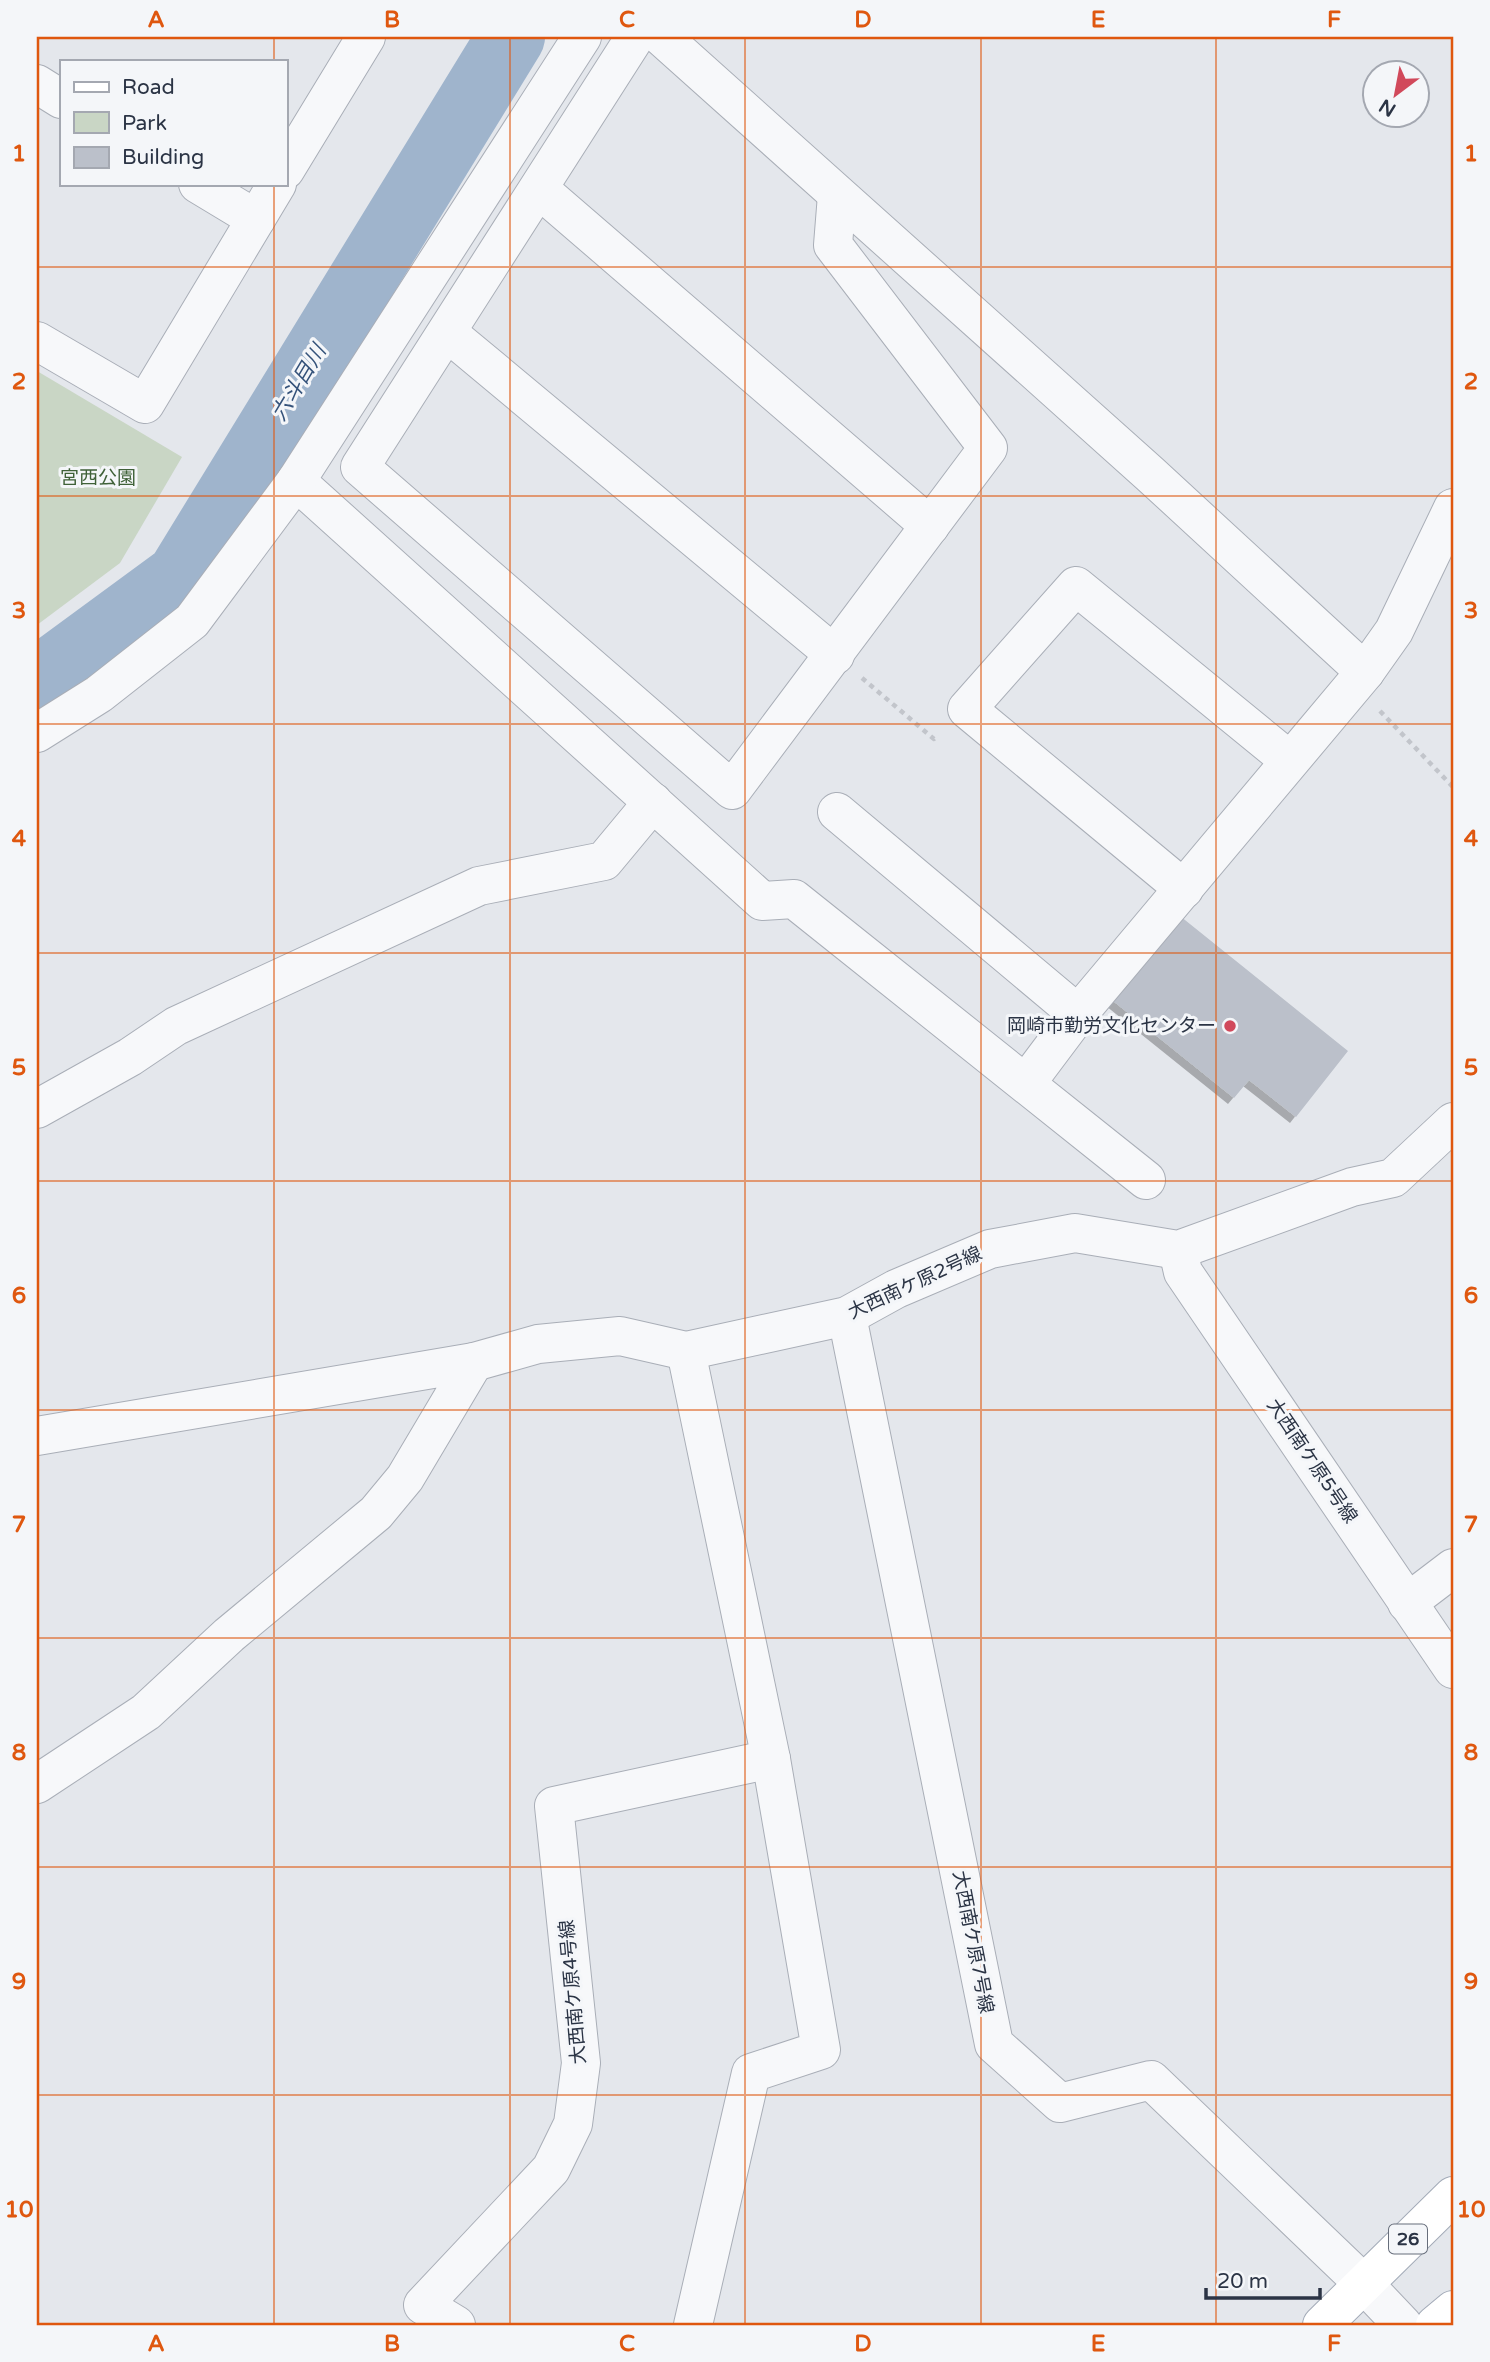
<svg xmlns="http://www.w3.org/2000/svg" width="1490" height="2362" viewBox="0 0 1490 2362" font-family="'Varela Round','Noto Sans JP',sans-serif">
	<style>
		.green { fill: #c9d6c5 }
		.lines { fill: none; stroke-linecap: round; stroke-linejoin: round }
		.river { stroke: #9fb4cc; stroke-width: 68 }
		.building { fill: #bbc0ca; filter: url(#shadow) }
		.minor-casing { stroke: #a9aeb7; stroke-width: 40 }
		.major-casing { stroke: #a3abb8; stroke-width: 40 }
		.path { stroke: #c2c5cb; stroke-width: 4.5; stroke-dasharray: 5 5; stroke-linecap: butt }
		.minor { stroke: #f7f8fa; stroke-width: 38 }
		.major { stroke: #fff; stroke-width: 38 }
		.grid { fill: none; stroke: #df570f; stroke-width: 2; stroke-opacity: 0.55 }
		.poi-dot { fill: #d1495b; stroke: #f4f6f9; stroke-width: 2.5 }
		.labels { text-anchor: middle; dominant-baseline: central; stroke-width: 6; stroke-linejoin: round; paint-order: stroke }
		.shield { fill: #f4f6f9; stroke: #676e7b; stroke-width: 2 }
		.shield-label { font-size: 18px; font-weight: bold; fill: #2b3445 }
		.park-label { font-size: 19px; fill: #3f6138; stroke: #f4f6f9 }
		.poi-label { font-size: 19px; fill: #2b3445; stroke: #f4f6f9; text-anchor: end }
		.street-label { font-size: 19px; fill: #2b3445; stroke: #f4f6f9 }
		.water-label { font-size: 21px; font-style: italic; fill: #34527a; stroke: #f4f6f9 }
		.neatline { fill: none; stroke: #df570f; stroke-width: 2.5 }
		.grid-label { font-size: 23px; text-anchor: middle; font-weight: bold; fill: #df570f }
	</style>
	<defs>
		<filter id="shadow"><feDropShadow dx="-6" dy="6" stdDeviation="0" flood-color="#0004"/></filter>
	</defs>
	<rect width="100%" height="100%" fill="#e4e7ec"/>
	<!-- green -->
	<path class="green" d="M37 371 182 457 120 563 37 625Z"/>
	<g class="lines">
		<!-- river -->
		<path class="river" d="M37 682 180 577 511 37"/>
	</g>
	<!-- building -->
	<path class="building" d="M1180 916 1348 1051 1296 1117 1249 1080 1234 1098 1112 1000Z"/>
	<g class="lines">
		<defs>
			<g id="minor">
				<path d="M635 37 360 467 732 790 988 448 833 245 837 195"/>
				<path d="M662 37 1150 474 1365 672"/>
				<path d="M37 84 61 99"/>
				<path d="M285 170 366 37"/>
				<path d="M198 184 256 219"/>
				<path d="M539 189 930 526"/>
				<path d="M448 333 835 655"/>
				<path d="M37 341 145 404 277 184"/>
				<path d="M296 481 762 901 794 899 1146 1180"/>
				<path d="M37 733 99 694 192 621 296 481 582 37"/>
				<path d="M837 812 1078 1014"/>
				<path d="M1184 889 967 709 1076 586 1289 760"/>
				<path d="M1027 1082 1078 1014 1365 672 1394 631 1453 508"/>
				<path d="M37 1109 130 1057 176 1026 479 886 604 861 653 802"/>
				<path d="M1178 1250 1183 1272 1453 1669"/>
				<path d="M847 1316 994 2044 1060 2103 1151 2080 1364 2284 1403 2325"/>
				<path d="M686 1351 771 1759 821 2050 751 2073 693 2325"/>
				<path d="M474 1362 538 1344 620 1336 686 1351 847 1316 896 1289 990 1249 1075 1233 1178 1250 1352 1187 1393 1178 1453 1122"/>
				<path d="M37 1436 474 1362 405 1478 376 1513 229 1635 146 1712 37 1784"/>
				<path d="M1407 1603 1453 1568"/>
				<path d="M456 2325 423 2305 551 2169 573 2124 581 2063 554 1806 771 1759"/>
			</g>
			<g id="major">
				<path d="M1322 2325 1453 2196"/>
				<path d="M1435 2325 1453 2310"/>
			</g>
		</defs>
		<!-- minor casing -->
		<use href="#minor" class="minor-casing"/>
		<!-- major casing -->
		<use href="#major" class="major-casing"/>
		<!-- path -->
		<g class="path">
			<path d="M862 678 934 739 938 735"/>
			<path d="M1380 711 1453 787"/>
		</g>
		<!-- minor -->
		<use href="#minor" class="minor"/>
		<!-- major -->
		<use href="#major" class="major"/>
	</g>
	<!-- grid -->
	<path class="grid" d="M274 37V61M510 37V2325M745 37V2325M981 37V2325M1216 37V2325M274 184V2325M37 267H1453M37 496H1453M37 724H1453M37 953H1453M37 1181H1453M37 1410H1453M37 1638H1453M37 1867H1453M37 2095H1453"/>
	<!-- markers -->
	<circle class="poi-dot" cx="1230" cy="1026" r="7"/>
	<g class="labels">
		<!-- shield labels -->
		<rect class="shield" x="1389" y="2224.5" width="38" height="29" rx="5"/>
		<g class="shield-label">
			<text x="1408" y="2239">26</text>
		</g>
		<!-- park labels -->
		<g class="park-label">
			<text x="98" y="478">宮西公園</text>
		</g>
		<!-- poi labels -->
		<g class="poi-label">
			<text x="1216" y="1026">岡崎市勤労文化センター</text>
		</g>
		<!-- street labels -->
		<g class="street-label">
			<text transform="translate(915 1283) rotate(-25)">大西南ケ原2号線</text>
			<text transform="translate(1312 1461) rotate(56)">大西南ケ原5号線</text>
			<text transform="translate(973 1942) rotate(79)">大西南ケ原7号線</text>
			<text transform="translate(573 1992) rotate(-95)">大西南ケ原4号線</text>
		</g>
		<!-- water labels -->
		<g class="water-label">
			<text transform="translate(299 383) rotate(-59)">六斗目川</text>
		</g>
	</g>
	<!-- border -->
	<rect width="1490" height="2362" fill="none" stroke="#f4f6f9" stroke-width="77"/>
	<!-- legend -->
	<rect x="60" y="60" width="228" height="126" fill="#f4f6f9" stroke="#a4a8b1" stroke-width="2"/>
	<rect x="74" y="82" width="35" height="10" fill="#ffffff" stroke="#a4a8b1" stroke-width="2"/>
	<text x="122" y="94" font-size="21" fill="#2b3445">Road</text>
	<rect x="74" y="112" width="35" height="21" fill="#c9d6c5" stroke="#a4a8b1" stroke-width="2"/>
	<text x="122" y="130" font-size="21" fill="#2b3445">Park</text>
	<rect x="74" y="147" width="35" height="21" fill="#bbc0ca" stroke="#a4a8b1" stroke-width="2"/>
	<text x="122" y="164" font-size="21" fill="#2b3445">Building</text>
	<!-- north arrow -->
	<g transform="translate(1396 94) rotate(212)"><circle r="33" fill="#f4f6f9" stroke="#a4a8b1" stroke-width="2"/>
	<path d="M0-5L12 26L0 18L-12 26Z" fill="#d1495b"/>
	<text y="-10" font-size="19" font-weight="bold" text-anchor="middle" fill="#2b3445">N</text>
	</g>
	<!-- scale -->
	<path d="M1206 2288v10h114v-10" fill="none" stroke="#2b3445" stroke-width="3.5"/>
	<text x="1217" y="2288" font-size="21" fill="#2b3445" stroke="#f4f6f9" stroke-width="5" paint-order="stroke">20 m</text>
	<rect x="38" y="38" width="1414" height="2286" class="neatline"/>
	<g class="grid-label">
		<text x="156" y="27">A</text>
		<text x="392" y="27">B</text>
		<text x="627" y="27">C</text>
		<text x="863" y="27">D</text>
		<text x="1098" y="27">E</text>
		<text x="1334" y="27">F</text>
		<text x="19" y="161">1</text>
		<text x="1471" y="161">1</text>
		<text x="19" y="389">2</text>
		<text x="1471" y="389">2</text>
		<text x="19" y="618">3</text>
		<text x="1471" y="618">3</text>
		<text x="19" y="846">4</text>
		<text x="1471" y="846">4</text>
		<text x="19" y="1075">5</text>
		<text x="1471" y="1075">5</text>
		<text x="19" y="1303">6</text>
		<text x="1471" y="1303">6</text>
		<text x="19" y="1532">7</text>
		<text x="1471" y="1532">7</text>
		<text x="19" y="1760">8</text>
		<text x="1471" y="1760">8</text>
		<text x="19" y="1989">9</text>
		<text x="1471" y="1989">9</text>
		<text x="19" y="2217">10</text>
		<text x="1471" y="2217">10</text>
		<text x="156" y="2351">A</text>
		<text x="392" y="2351">B</text>
		<text x="627" y="2351">C</text>
		<text x="863" y="2351">D</text>
		<text x="1098" y="2351">E</text>
		<text x="1334" y="2351">F</text>
	</g>
</svg>
